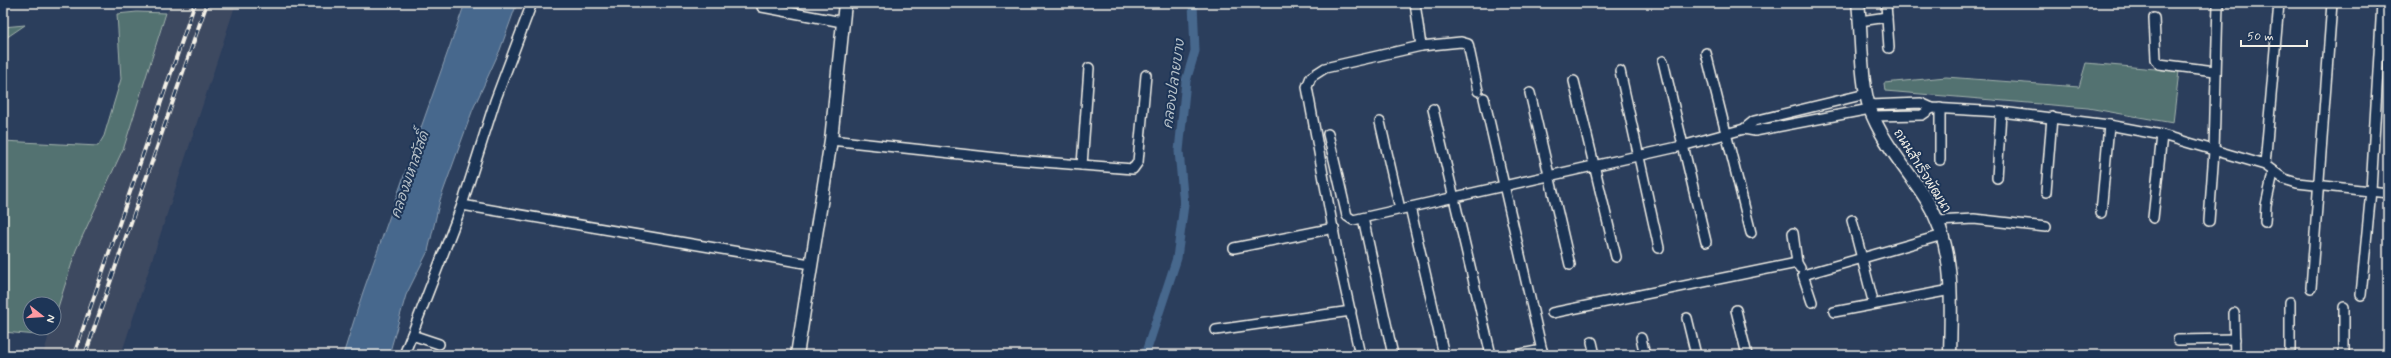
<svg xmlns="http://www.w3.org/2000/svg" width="2391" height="358" viewBox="0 0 2391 358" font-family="Mynerve,'Playpen Sans Thai',sans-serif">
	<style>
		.built { fill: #3c4861 }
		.green { fill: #527271; stroke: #a3b2ac }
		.water { fill: #47678d; stroke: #8c9eb1 }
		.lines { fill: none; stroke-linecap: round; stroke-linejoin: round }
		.canal { stroke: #47678d; stroke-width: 9 }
		.minor-casing { stroke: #f4f1e8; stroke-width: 12 }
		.tertiary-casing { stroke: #f4f1e8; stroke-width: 15 }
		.minor { stroke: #1d3557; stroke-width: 9 }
		.tertiary { stroke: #1d3557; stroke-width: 12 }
		.rail-casing { stroke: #f4f1e8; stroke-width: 4 }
		.rail { stroke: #1d3557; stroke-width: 2.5; stroke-dasharray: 8; stroke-linecap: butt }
		.labels { text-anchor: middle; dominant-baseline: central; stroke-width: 4; stroke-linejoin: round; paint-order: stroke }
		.street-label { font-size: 13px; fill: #f4f1e8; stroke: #1d3557 }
		.water-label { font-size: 14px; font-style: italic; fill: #b7c1c8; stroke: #1d3557 }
	</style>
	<rect width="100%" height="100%" fill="#2b3e5c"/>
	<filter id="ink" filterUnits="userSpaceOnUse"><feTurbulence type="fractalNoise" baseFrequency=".025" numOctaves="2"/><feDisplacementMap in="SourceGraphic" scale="8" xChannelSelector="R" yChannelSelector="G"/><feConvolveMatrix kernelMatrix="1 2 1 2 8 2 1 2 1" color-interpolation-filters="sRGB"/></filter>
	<g filter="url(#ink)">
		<!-- built -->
		<path class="built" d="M170 3H236L121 355H43L51 328H54V320L76 250 124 147Z"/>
		<!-- green -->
		<g class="green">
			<path d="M137 12 166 13 124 147 76 250 54 320V304H30V328H51L49 336 3 332V141L98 146 104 136 121 79 117 14Z"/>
			<path d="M25 25 3 40V27Z"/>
			<path d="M2086 63 2179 71 2173 123 2088 108 1885 91 1884 83 1946 77 2079 87Z"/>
		</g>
		<!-- water -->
		<path class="water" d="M465 3H517L500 50 473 109 440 200 428 251 406 295 389 355H343L363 292Z"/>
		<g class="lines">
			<!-- canal -->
			<path class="canal" d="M1145 355 1177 258 1184 205 1179 151 1186 81 1195 51 1193 3"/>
			<defs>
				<g id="minor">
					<path d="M1886 4 1889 48"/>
					<path d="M762 7 842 22"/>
					<path d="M2154 18 2156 59 2159 64 2215 71"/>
					<path d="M1860 21 1887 17"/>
					<path d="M1421 46 1461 42 1468 44 1478 91"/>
					<path d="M1706 53 1751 233"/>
					<path d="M1663 61 1706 242"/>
					<path d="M1620 71 1659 248"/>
					<path d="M1574 81 1616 257"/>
					<path d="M1530 93 1570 265"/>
					<path d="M1484 98 1543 355"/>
					<path d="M1869 105 1921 103 1932 108 2001 112 2109 125 2162 135 2265 165 2284 179 2297 183 2388 193"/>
					<path d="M1433 109 1491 355"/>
					<path d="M1873 116 1922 115 1932 108"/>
					<path d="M1380 122 1400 209"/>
					<path d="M1744 129 1755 131 1870 109"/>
					<path d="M1328 134 1347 216 1353 220 1682 146 1744 129 1754 121 1866 94"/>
					<path d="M831 140 1006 159 1133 169 1138 162 1146 75"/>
					<path d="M1940 160V108"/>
					<path d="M1082 165 1089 68"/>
					<path d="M2265 165 2279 3"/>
					<path d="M1997 178 2001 112"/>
					<path d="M2046 192 2052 117"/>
					<path d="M462 205 810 264"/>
					<path d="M1410 207 1444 355"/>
					<path d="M2101 213 2109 125"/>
					<path d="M1363 218 1393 355"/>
					<path d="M2153 218 2162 135"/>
					<path d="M1852 220 1872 297"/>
					<path d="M1937 221 1974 219 2046 227"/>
					<path d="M2209 221 2214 151 2218 3"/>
					<path d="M2265 222 2266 205 2273 173"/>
					<path d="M1793 233 1797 263 1800 268"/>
					<path d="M1234 248 1334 228"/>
					<path d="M2311 288 2332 3"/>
					<path d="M2361 295 2371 190 2382 3"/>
					<path d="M1812 302 1803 275 1943 235"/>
					<path d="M2290 302V355"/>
					<path d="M2344 307V355"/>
					<path d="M1736 310 1747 355"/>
					<path d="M1834 312 1951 290"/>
					<path d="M1552 313 1797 263"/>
					<path d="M2234 313 2235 355"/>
					<path d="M1687 318 1696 355"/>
					<path d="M1216 330 1351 311"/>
					<path d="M412 335 439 344"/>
					<path d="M1641 338 1645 355"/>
					<path d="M2178 340 2235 339"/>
					<path d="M1592 342 1595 355"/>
					<path d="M404 355 462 205 495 101 532 3"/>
					<path d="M1360 355 1338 256 1307 87 1311 77 1325 68 1421 46 1415 3"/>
					<path d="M1516 355 1542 350"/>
				</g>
				<g id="tertiary">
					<path d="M1858 3C1862 33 1860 82 1870 109 1882 142 1907 169 1926 199 1956 247 1951 301 1950 355"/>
					<path d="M797 355 831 140 845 3"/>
				</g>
			</defs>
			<!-- minor casing -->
			<use href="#minor" class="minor-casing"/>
			<!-- tertiary casing -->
			<use href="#tertiary" class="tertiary-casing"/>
			<!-- minor -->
			<use href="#minor" class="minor"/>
			<!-- tertiary -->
			<use href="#tertiary" class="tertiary"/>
			<defs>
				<g id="rail">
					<path d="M74 355 195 3"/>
					<path d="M85 355 207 3"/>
				</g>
			</defs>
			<!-- rail casing -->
			<use href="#rail" class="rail-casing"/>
			<!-- rail -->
			<use href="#rail" class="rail"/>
		</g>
	</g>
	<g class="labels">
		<!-- street labels -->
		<g class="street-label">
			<text transform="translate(1922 171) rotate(58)">ถนนสำเร็จพัฒนา</text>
		</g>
		<!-- water labels -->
		<g class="water-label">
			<text transform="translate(1174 84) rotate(-82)">คลองปลายบาง</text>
			<text transform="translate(410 175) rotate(-71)">คลองมหาสวัสดิ์</text>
		</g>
	</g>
	<!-- margin -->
	<rect width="2391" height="358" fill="none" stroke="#1d3557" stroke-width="16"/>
	<rect x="8" y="8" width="2375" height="342" fill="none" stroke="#f4f1e8" stroke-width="1.5" filter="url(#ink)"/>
	<!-- north arrow -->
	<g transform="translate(42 316) rotate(107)"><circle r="19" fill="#1d3557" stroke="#738091"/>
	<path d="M0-3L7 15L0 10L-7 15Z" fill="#ff9aa2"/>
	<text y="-6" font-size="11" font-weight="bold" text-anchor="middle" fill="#f4f1e8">N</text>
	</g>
	<!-- scale -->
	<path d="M2241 40v6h66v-6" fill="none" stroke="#f4f1e8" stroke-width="2"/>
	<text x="2247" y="40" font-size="12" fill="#f4f1e8" stroke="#1d3557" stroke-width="3" paint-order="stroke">50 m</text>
</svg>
